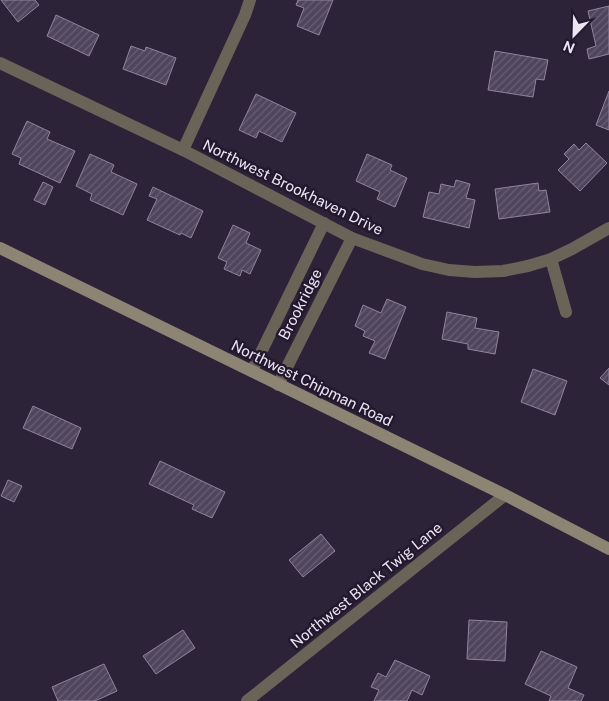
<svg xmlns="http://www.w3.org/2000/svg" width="609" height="701" viewBox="0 0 609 701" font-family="'Public Sans',sans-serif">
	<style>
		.building { fill: url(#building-hatch); stroke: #90849e }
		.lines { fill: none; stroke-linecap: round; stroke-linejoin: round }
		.minor { stroke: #696358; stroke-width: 12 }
		.secondary { stroke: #8d8473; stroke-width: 12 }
		.labels { text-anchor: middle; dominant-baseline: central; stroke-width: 5; stroke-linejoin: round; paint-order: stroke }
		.street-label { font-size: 15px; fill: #ebe5f3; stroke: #23192e }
	</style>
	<defs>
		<pattern id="building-hatch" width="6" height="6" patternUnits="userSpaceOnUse" patternTransform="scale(1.25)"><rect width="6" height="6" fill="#4f455c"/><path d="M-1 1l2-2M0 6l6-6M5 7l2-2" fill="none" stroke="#686074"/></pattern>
	</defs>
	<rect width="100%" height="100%" fill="#2d2338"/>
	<!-- building -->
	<g class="building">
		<path d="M1 0H35L39 5 18 22Z"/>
		<path d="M298 0H333L319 35 297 26 304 8 296 5Z"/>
		<path d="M609 6V54L589 59 587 49 596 46 588 11Z"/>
		<path d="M56 15 99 35 89 56 47 36Z"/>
		<path d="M131 46 145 51 146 47 176 58 166 85 123 69Z"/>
		<path d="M495 51 548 60 544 80 536 79 533 97 488 90Z"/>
		<path d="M609 91V130L596 125Z"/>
		<path d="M256 94 296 113 282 142 259 131 256 138 239 130Z"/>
		<path d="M27 121 50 132 47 139 75 151 60 183 19 164 21 158 12 154Z"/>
		<path d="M586 143 607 163 580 191 558 170 569 159 564 154 574 144 579 150Z"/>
		<path d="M90 154 114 165 111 172 137 184 123 215 90 200 92 194 76 186Z"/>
		<path d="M367 154 392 165 390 170 407 178 395 207 377 199 380 192 356 181Z"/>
		<path d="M456 180 470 184 466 198 475 200 469 228 423 217 429 192 439 194 441 184 454 187Z"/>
		<path d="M43 182 53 187 45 205 34 200Z"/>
		<path d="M538 183 539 191 546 190 550 212 499 219 495 189Z"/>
		<path d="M153 187 203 211 191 238 181 233 180 235 147 220 157 199 149 196Z"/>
		<path d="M233 225 250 233 246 243 261 250 250 274 242 270 240 276 224 269 227 262 218 258Z"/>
		<path d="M387 299 406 307 385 359 369 353 375 341 363 336 365 331 355 326 363 305 381 313Z"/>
		<path d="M447 312 477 318 475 328 499 332 495 354 468 349V344L442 339Z"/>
		<path d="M609 368V385L600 378Z"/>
		<path d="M533 369 567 381 555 415 521 402Z"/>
		<path d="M33 406 81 428 72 449 23 428Z"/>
		<path d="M160 461 225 492 212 518 192 509 194 505 149 484Z"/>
		<path d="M8 480 22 486 14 502 1 496Z"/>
		<path d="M321 534 335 551 303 577 289 560Z"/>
		<path d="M469 620 507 622 505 661 467 659Z"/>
		<path d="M183 630 195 648 156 674 143 656Z"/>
		<path d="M541 651 577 667 568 688 584 695 581 701H549L551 696 525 684Z"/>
		<path d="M395 660 430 676 422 695 412 690 407 701H374L379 690 371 687 378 673 386 677Z"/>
		<path d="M104 664 117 691 95 701H58L52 687Z"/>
	</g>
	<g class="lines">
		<!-- minor -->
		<g class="minor">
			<path d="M0 63 183 150 352 238 422 264 449 270 475 272 503 271 528 266 551 259 572 249 609 228"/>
			<path d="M183 150 245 15 250 0"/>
			<path d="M551 259 566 312"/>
			<path d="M252 371 324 223"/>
			<path d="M278 385 352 238"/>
			<path d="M247 701 505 495"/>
		</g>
		<!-- secondary -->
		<path class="secondary" d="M0 248 505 495 609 549"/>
	</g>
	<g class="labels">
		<!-- street labels -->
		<g class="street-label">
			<text transform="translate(293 187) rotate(26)">Northwest Brookhaven Drive</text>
			<text transform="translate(300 304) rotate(-63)">Brookridge</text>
			<text transform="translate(312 383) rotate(26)">Northwest Chipman Road</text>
			<text transform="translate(366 585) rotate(-39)">Northwest Black Twig Lane</text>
		</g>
	</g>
	<!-- north arrow -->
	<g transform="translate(574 35) rotate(203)" stroke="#23192e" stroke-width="4" paint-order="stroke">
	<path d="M0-4L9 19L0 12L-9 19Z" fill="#ebe5f3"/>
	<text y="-8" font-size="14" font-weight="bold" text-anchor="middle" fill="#ebe5f3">N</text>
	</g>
</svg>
